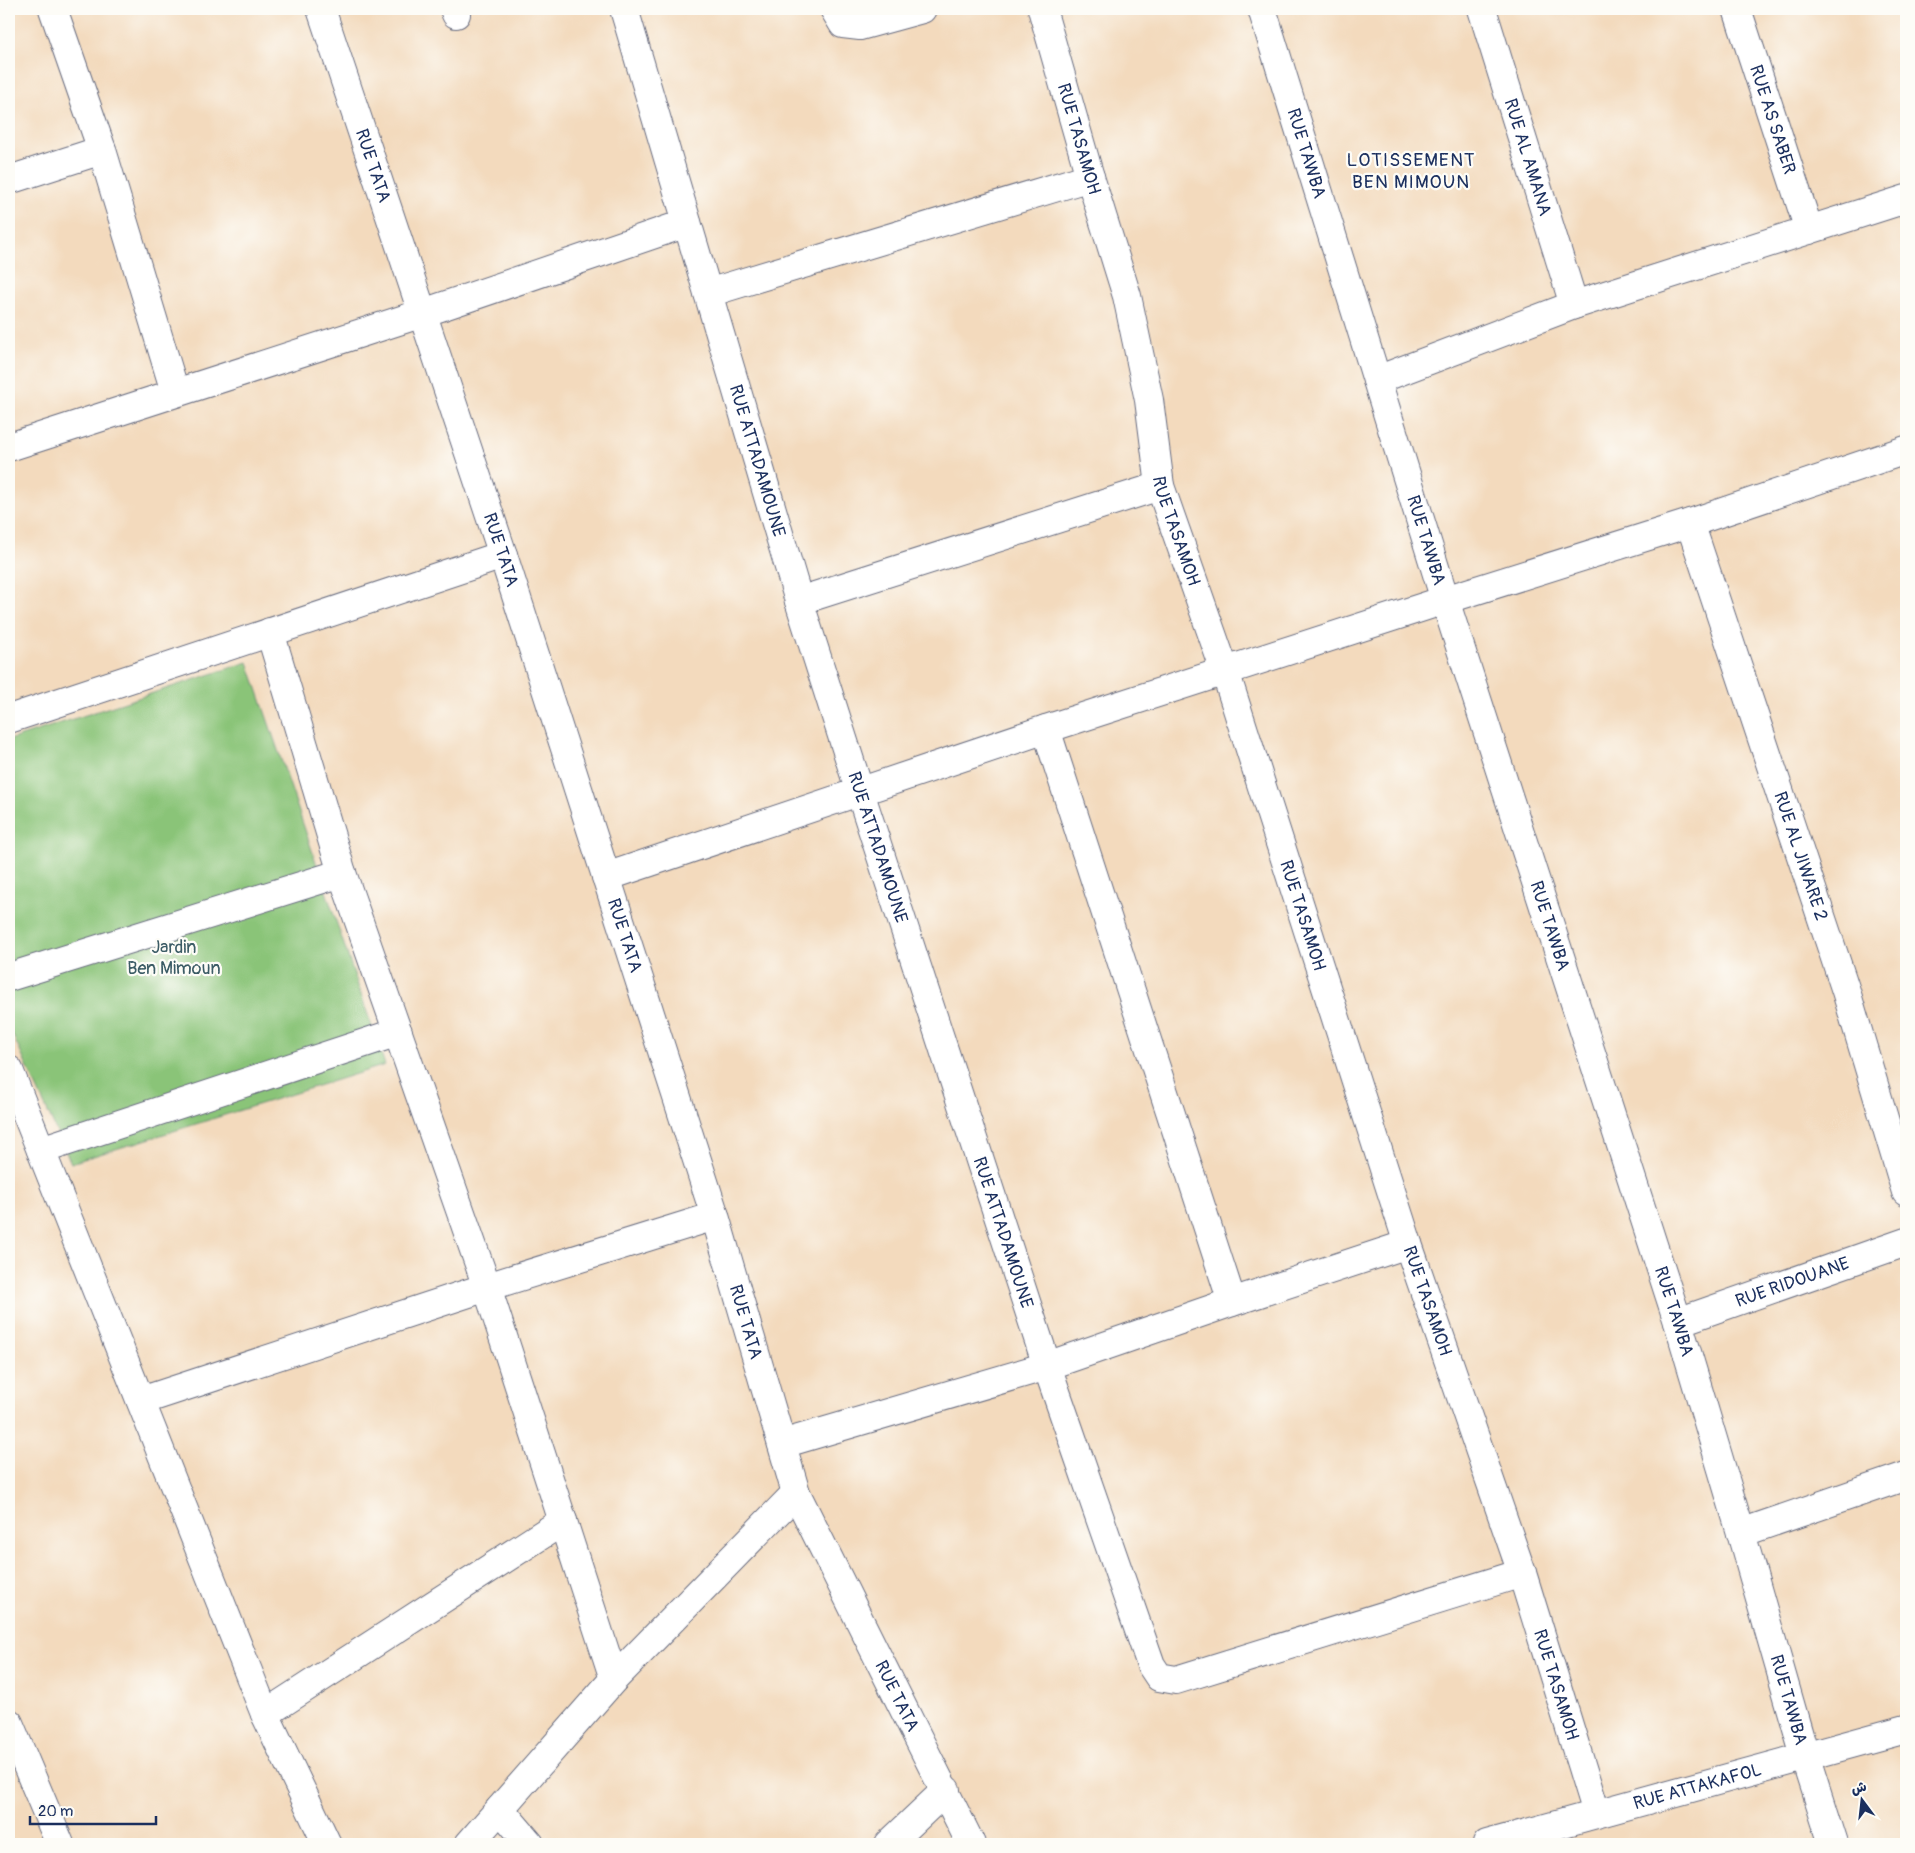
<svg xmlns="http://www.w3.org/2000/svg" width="1915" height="1853" viewBox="0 0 1915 1853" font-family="Pangolin,'Playpen Sans Arabic',sans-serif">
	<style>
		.green { fill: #8ac478; stroke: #527a6b }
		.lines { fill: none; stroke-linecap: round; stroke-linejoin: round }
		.street-casing { stroke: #676b7f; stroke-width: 30 }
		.street { stroke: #fff; stroke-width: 28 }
		.labels { text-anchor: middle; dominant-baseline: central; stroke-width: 4.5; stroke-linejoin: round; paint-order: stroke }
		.street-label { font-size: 18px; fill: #1b2f5e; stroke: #fdfcf7 }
		.park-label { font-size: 18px; fill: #3c5c66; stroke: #fdfcf7 }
		.neighbourhood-label { font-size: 19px; letter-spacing: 1px; fill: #1b2f5e; stroke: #fdfcf7 }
	</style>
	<rect width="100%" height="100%" fill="#fdfcf7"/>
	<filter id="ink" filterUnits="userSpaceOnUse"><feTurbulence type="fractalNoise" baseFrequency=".02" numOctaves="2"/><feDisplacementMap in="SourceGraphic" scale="10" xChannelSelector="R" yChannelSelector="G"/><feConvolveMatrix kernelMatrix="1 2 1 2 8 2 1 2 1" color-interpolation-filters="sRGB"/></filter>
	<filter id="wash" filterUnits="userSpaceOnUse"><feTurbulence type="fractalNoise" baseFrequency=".0096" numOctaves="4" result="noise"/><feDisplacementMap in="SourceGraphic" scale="20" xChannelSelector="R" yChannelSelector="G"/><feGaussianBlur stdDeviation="1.12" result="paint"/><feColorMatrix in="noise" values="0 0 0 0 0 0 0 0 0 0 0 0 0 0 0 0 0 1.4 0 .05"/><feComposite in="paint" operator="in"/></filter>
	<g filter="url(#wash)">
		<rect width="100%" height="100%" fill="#f3dabd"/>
		<!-- green -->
		<path class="green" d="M248 662 385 1065 71 1163 9 1027V740Z"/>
	</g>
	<g filter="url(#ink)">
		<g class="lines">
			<defs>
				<g id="street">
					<path d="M53 9 102 150 175 392"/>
					<path id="s1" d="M321 9 503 555 715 1216 796 1493 971 1844"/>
					<path d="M454 9 456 14"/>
					<path id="s2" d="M624 9 799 601 860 792 1047 1366 1151 1665 1159 1677 1176 1680 1522 1573"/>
					<path d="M834 9 843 24 860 26 922 9"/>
					<path id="s3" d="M1042 9 1090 177 1127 296 1149 400 1160 486 1225 671 1408 1244 1522 1573 1596 1813"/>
					<path id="s4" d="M1262 9 1445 600 1678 1322 1741 1533 1805 1756 1833 1844"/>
					<path id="s5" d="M1482 9 1574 305"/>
					<path id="s6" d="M1737 9 1809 230"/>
					<path d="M9 180 102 150"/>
					<path d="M708 293 1090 177"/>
					<path d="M1377 380 1574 305 1906 199"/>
					<path d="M9 447 423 313 687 223"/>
					<path id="s7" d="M1690 523 1846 991 1906 1192"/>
					<path d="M799 601 1160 486"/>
					<path d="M270 632 342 873 487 1287 614 1679"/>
					<path d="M9 719 503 555"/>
					<path d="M1046 729 1232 1302"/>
					<path d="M606 877 1046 729 1445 600 1690 523 1906 450"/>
					<path d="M9 977 342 873"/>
					<path d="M9 1070 265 1714 327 1844"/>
					<path d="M41 1150 398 1032"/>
					<path id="s8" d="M1678 1322 1906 1242"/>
					<path d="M141 1401 487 1287 715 1216"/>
					<path d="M782 1444 1047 1366 1232 1302 1408 1244"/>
					<path d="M1741 1533 1906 1476"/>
					<path d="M265 1714 563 1521"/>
					<path d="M9 1723 60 1844"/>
					<path d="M500 1809 530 1844"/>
					<path d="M469 1844 614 1679 796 1493"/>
					<path d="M889 1844 946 1790"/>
					<path id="s9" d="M1487 1844 1906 1729"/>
				</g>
			</defs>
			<!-- street casing -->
			<use href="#street" class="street-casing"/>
			<!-- street -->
			<use href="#street" class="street"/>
		</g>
	</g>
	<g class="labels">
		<!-- street labels -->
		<g class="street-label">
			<text stroke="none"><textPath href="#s6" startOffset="116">RUE AS SABER</textPath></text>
			<text stroke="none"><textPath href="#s3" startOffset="135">RUE TASAMOH</textPath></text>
			<text stroke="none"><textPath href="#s4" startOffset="151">RUE TAWBA</textPath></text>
			<text stroke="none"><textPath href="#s5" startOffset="155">RUE AL AMANA</textPath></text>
			<text stroke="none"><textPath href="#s1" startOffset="165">RUE TATA</textPath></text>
			<text stroke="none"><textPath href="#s2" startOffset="471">RUE ATTADAMOUNE</textPath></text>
			<text stroke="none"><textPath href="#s3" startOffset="540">RUE TASAMOH</textPath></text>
			<text stroke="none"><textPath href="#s4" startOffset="556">RUE TAWBA</textPath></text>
			<text stroke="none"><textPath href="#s1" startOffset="570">RUE TATA</textPath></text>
			<text stroke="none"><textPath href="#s2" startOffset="876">RUE ATTADAMOUNE</textPath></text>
			<text stroke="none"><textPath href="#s7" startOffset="351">RUE AL JIWARE 2</textPath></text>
			<text stroke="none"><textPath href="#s3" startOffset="945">RUE TASAMOH</textPath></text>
			<text stroke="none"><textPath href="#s4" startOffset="961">RUE TAWBA</textPath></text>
			<text stroke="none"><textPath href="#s1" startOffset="975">RUE TATA</textPath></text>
			<text stroke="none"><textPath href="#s2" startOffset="1281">RUE ATTADAMOUNE</textPath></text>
			<text stroke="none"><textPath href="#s8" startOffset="121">RUE RIDOUANE</textPath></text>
			<text stroke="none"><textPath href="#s3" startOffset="1350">RUE TASAMOH</textPath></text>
			<text stroke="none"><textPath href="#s4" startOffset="1366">RUE TAWBA</textPath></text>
			<text stroke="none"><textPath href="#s1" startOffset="1380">RUE TATA</textPath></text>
			<text stroke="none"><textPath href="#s3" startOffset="1755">RUE TASAMOH</textPath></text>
			<text stroke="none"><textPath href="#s1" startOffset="1785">RUE TATA</textPath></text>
			<text stroke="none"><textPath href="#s4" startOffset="1771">RUE TAWBA</textPath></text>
			<text stroke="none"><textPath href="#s9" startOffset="218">RUE ATTAKAFOL</textPath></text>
		</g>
		<!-- park labels -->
		<g class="park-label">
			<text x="174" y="947">Jardin<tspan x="174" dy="21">Ben Mimoun</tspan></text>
		</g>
		<!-- neighbourhood labels -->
		<g class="neighbourhood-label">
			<text x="1411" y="160">LOTISSEMENT<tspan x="1411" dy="22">BEN MIMOUN</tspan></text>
		</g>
	</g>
	<!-- margin -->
	<rect width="1915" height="1853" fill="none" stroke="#fdfcf7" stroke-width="30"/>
	<!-- north arrow -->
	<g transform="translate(1862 1800) rotate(345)" stroke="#fdfcf7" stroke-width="4" paint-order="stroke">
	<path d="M0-4L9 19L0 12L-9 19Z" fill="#1b2f5e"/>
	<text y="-8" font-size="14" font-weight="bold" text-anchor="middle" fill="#1b2f5e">ش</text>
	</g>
	<!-- scale -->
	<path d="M30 1816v8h126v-8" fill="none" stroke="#1b2f5e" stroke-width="2.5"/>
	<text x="38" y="1816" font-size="15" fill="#1b2f5e" stroke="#fdfcf7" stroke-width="4" paint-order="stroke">20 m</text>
</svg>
